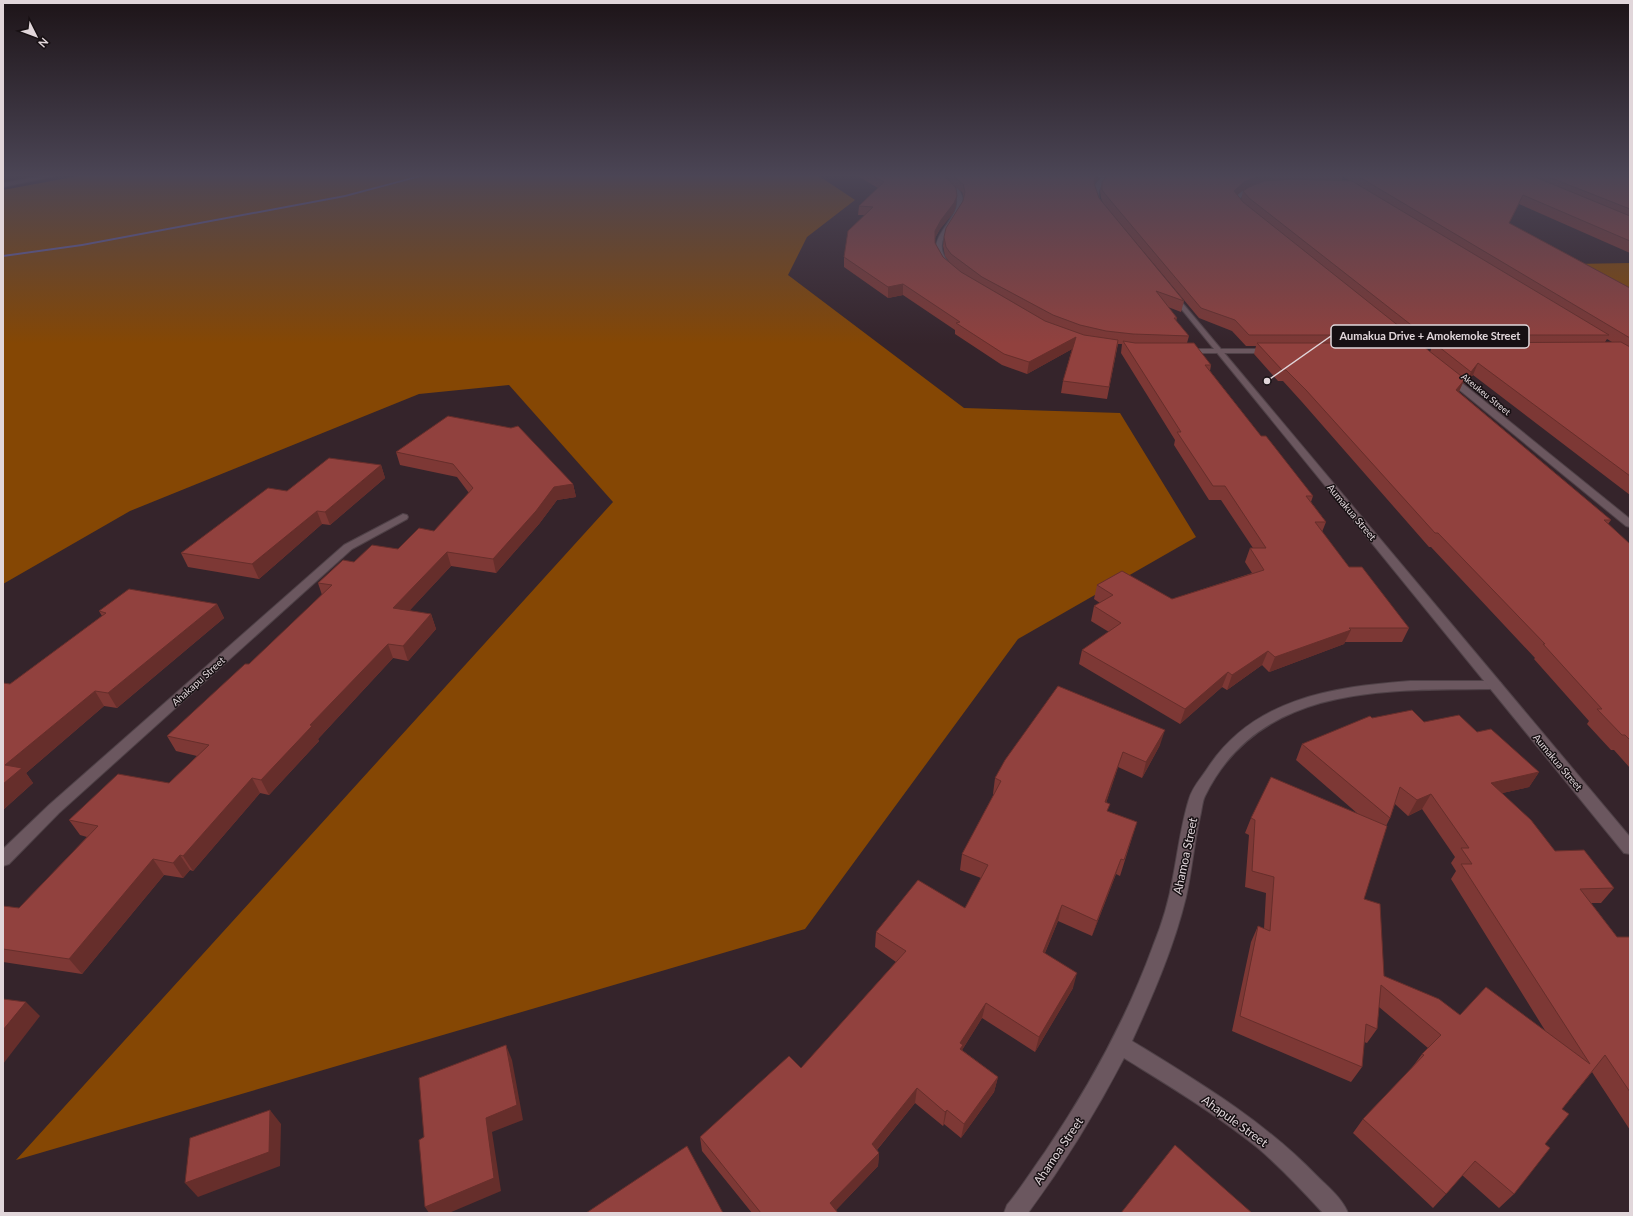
<svg xmlns="http://www.w3.org/2000/svg" width="1633" height="1216" viewBox="0 0 1633 1216" font-family="Lato,sans-serif">
	<style>
		.forest { fill: #854704 }
		.lines { fill: none; stroke-linecap: round; stroke-linejoin: round }
		.stream { fill: #6661a8; fill-rule: evenodd }
		.minor-casing { stroke: #4f4147; stroke-width: 2 }
		.tertiary-casing { stroke: #4f4147; stroke-width: 2 }
		.minor { fill: #6b575f; fill-rule: evenodd }
		.tertiary { fill: #6b575f; fill-rule: evenodd }
		.wall { fill: #7d3835; fill-rule: evenodd }
		.shaded-wall { fill: #662e2b }
		.building { fill: #91413e; stroke: #662e2b }
		.labels { text-anchor: middle; dominant-baseline: central; stroke-width: 3; stroke-linejoin: round; paint-order: stroke }
		.far-street-label { font-size: 9px; fill: #e1d6da; stroke: #171013 }
		.street-label { font-size: 10px; fill: #e1d6da; stroke: #171013 }
		.near-street-label { font-size: 12px; fill: #e1d6da; stroke: #171013 }
		.leader { fill: none; stroke: #e1d6da; stroke-width: 1.5 }
		.callout-dot { fill: #e1d6da; stroke: #171013; stroke-width: 1.5 }
		.callout { fill: #171013; stroke: #e1d6da; stroke-width: 1.5 }
		.callout-label { font-size: 11px; text-anchor: middle; font-weight: bold; fill: #e1d6da }
	</style>
	<rect width="100%" height="100%" fill="#35242b"/>
	<!-- forest -->
	<g class="forest">
		<path d="M89 174H816L855 200 807 237 788 275 964 408 1120 413 1196 537 1018 639 805 929 16 1160 613 502 509 385 419 394 130 511 3 584V190Z"/>
		<path d="M1630 263V295L1574 264Z"/>
	</g>
	<g class="lines">
		<!-- stream -->
		<path class="stream" d="M425 174H431L345 197 82 246 3 257V255L82 244 345 195Z"/>
		<defs>
			<g id="minor">
				<path d="M929 174C938 174 945 178 952 183 980 205 945 222 942 244 941 252 945 257 949 264L946 266 944 265C941 261 937 256 936 252 933 229 969 212 953 190 947 182 936 180 929 174Z"/>
				<path d="M1079 174H1093L1108 177 1105 179Z"/>
				<path d="M1259 185 1262 187 1261 188C1252 190 1244 192 1239 200L1247 210 1242 211 1233 200C1239 190 1248 188 1259 185Z"/>
				<path d="M1182 349H1271L1275 351 1271 353H1182Z"/>
				<path d="M1446 375H1452L1630 519V527L1626 526 1446 379 1445 377Z"/>
				<path d="M403 514 407 515 408 517 407 519 352 549 59 813 9 864 3 866V849L49 805 344 545Z"/>
				<path d="M1410 681H1495L1500 682 1502 685 1500 688 1495 689C1388 690 1260 683 1205 796 1202 802 1202 810 1200 817 1194 843 1192 870 1186 897 1174 947 1153 995 1132 1041 1197 1081 1263 1120 1317 1176 1328 1187 1342 1198 1348 1213H1323C1302 1190 1281 1168 1258 1148 1216 1114 1169 1086 1124 1058 1096 1112 1064 1164 1028 1213H1004L1007 1205C1021 1188 1032 1170 1045 1152 1089 1087 1126 1020 1153 946 1162 924 1169 901 1173 877 1178 851 1181 825 1189 799 1192 788 1201 778 1207 769 1253 698 1333 687 1410 681Z"/>
			</g>
			<g id="tertiary">
				<path d="M53 174H64L3 187V183Z"/>
				<path d="M1107 174H1113C1103 183 1094 190 1101 204L1096 205C1089 192 1095 181 1107 174Z"/>
				<path d="M1172 292 1174 293 1630 837V854L1624 853 1170 295V293Z"/>
			</g>
		</defs>
		<!-- minor casing -->
		<use href="#minor" class="minor-casing"/>
		<!-- tertiary casing -->
		<use href="#tertiary" class="tertiary-casing"/>
		<!-- minor -->
		<use href="#minor" class="minor"/>
		<!-- tertiary -->
		<use href="#tertiary" class="tertiary"/>
	</g>
	<!-- wall -->
	<g class="wall">
		<path d="M854 174H1099L1098 179 1094 185 1099 198 1184 301 1181 312 1168 307 1177 318 1176 321 1189 336 1187 343 1211 365 1210 371 1261 436 1313 496 1311 502 1326 522 1322 532 1349 567 1409 628 1402 642H1345L1344 644 1269 672 1262 665 1227 690 1222 687 1180 724 1079 664 1082 650 1109 632 1091 621 1094 606 1100 603 1094 599 1097 585 1172 599 1252 573 1245 562 1250 548H1253L1221 500H1209L1174 445 1175 440 1121 353 1122 344H1118L1107 399 1061 393 1063 381 1072 349 1027 374 1002 365 955 334V330L903 295 888 298 844 267V257L864 215H858L859 206 878 188ZM955 187 962 192 964 198 963 201 944 237 943 246 945 256 950 263 943 257 935 243V238L940 229 954 212 956 205Z"/>
		<path d="M1108 174H1630V253L1519 204 1509 223 1630 288V495L1473 375 1465 384 1463 382 1459 392 1611 520 1608 524 1630 544V768L1614 750H1611L1587 724 1589 721 1534 659 1535 658 1431 547H1429L1302 402 1283 381H1278L1254 354 1256 346H1246L1232 331 1199 318 1103 203 1101 198 1100 191 1102 182ZM1343 176 1350 181H1342ZM1247 189 1243 191 1241 200 1237 195 1242 191ZM1409 338 1415 343H1407ZM1607 339 1612 342H1605ZM1423 346H1432L1430 352Z"/>
		<path d="M396 452 573 484 576 497 557 500 539 524 496 573 451 566 409 611 431 614 436 629 408 661 393 658 318 739 319 741 269 795 260 793 193 871 190 870 183 878 164 875 82 974 3 962V906L19 908 87 837 80 835 69 820 169 783 197 756 176 751 167 736 249 664 322 595 318 583 354 562 398 549 434 531 469 493 457 477 400 465Z"/>
		<path d="M381 465 385 478 330 525 322 524 259 579 188 567 181 553 287 491Z"/>
		<path d="M217 604 224 618 117 708 104 706 26 773 33 783 3 810V683L10 684 102 616 99 611Z"/>
		<path d="M1372 718 1424 722 1477 732 1539 772 1529 787 1502 793 1555 851 1614 888 1601 903H1591L1617 937H1630V1130L1592 1072 1562 1109 1545 1144 1514 1194 1499 1208 1462 1175 1446 1194 1433 1208 1353 1133 1363 1119 1411 1069 1422 1054 1428 1048 1379 1007 1377 1029 1367 1043 1364 1042 1362 1067 1351 1082 1232 1031 1251 942 1258 926 1264 929 1266 893 1245 887 1249 835 1245 833 1251 818 1358 814 1296 760 1302 744ZM1395 804 1408 816 1422 809 1455 857 1451 863 1456 871 1451 879 1546 1032 1460 1015 1384 976 1364 899 1386 826 1390 818Z"/>
		<path d="M1160 745 1142 778 1118 767 1106 803 1107 811 1137 822 1120 876 1116 874 1092 936 1058 921 1045 953 1073 988 1035 1052 982 1018 962 1050 998 1077 994 1092 961 1138 944 1124 943 1126 915 1103 877 1150 879 1153 878 1166 836 1210 838 1213H752L702 1151 700 1137 801 1068 896 962 875 947 876 932 965 908 981 878 960 870 962 854 994 794H993L995 778Z"/>
	</g>
	<!-- shaded-wall -->
	<g class="shaded-wall">
		<path d="M1097 174H1099L1098 179 1093 186 1095 178Z"/>
		<path d="M1272 174 1270 182 1255 185 1242 191 1232 200 1234 191 1244 182 1257 177Z"/>
		<path d="M1523 195 1519 204 1505 232 1509 223Z"/>
		<path d="M957 196 956 205 954 212 940 229 934 240 935 231 941 220Z"/>
		<path d="M903 284V295L888 298V287Z"/>
		<path d="M1076 337 1074 348 1027 374 1029 362Z"/>
		<path d="M1478 363 1473 375 1465 384 1471 372Z"/>
		<path d="M1465 379 1459 391 1451 402 1456 390Z"/>
		<path d="M381 465 385 478 330 525 325 512Z"/>
		<path d="M573 484 576 497 557 500 539 524 496 573 493 559 554 487Z"/>
		<path d="M317 511 322 524 259 579 252 564Z"/>
		<path d="M447 552 451 566 398 623 393 608Z"/>
		<path d="M217 604 224 618 117 708 108 693Z"/>
		<path d="M431 614 436 629 408 661 403 646Z"/>
		<path d="M1351 630 1344 644 1269 672 1275 657Z"/>
		<path d="M388 644 393 658 318 739 319 741 269 795 261 780 310 725Z"/>
		<path d="M1268 651 1262 665 1227 690 1232 675Z"/>
		<path d="M1228 672 1222 687 1180 724 1185 709Z"/>
		<path d="M95 691 104 706 26 773 33 783 3 810V784L5 765Z"/>
		<path d="M1165 730 1160 745 1142 778 1146 762Z"/>
		<path d="M1123 752 1101 818 1105 802Z"/>
		<path d="M1539 772 1529 787 1481 798 1491 783Z"/>
		<path d="M252 778 260 793 193 871 183 856Z"/>
		<path d="M1431 794 1422 809 1408 816 1417 800Z"/>
		<path d="M180 855 190 870 183 878 173 863Z"/>
		<path d="M153 859 164 875 82 974 69 959Z"/>
		<path d="M1121 859 1116 874 1092 936 1097 921Z"/>
		<path d="M1062 905 1058 921 1039 967 1043 952Z"/>
		<path d="M1077 973 1073 988 1035 1052 1039 1037Z"/>
		<path d="M26 1002 40 1016 3 1064V1030Z"/>
		<path d="M986 1003 982 1018 959 1055 960 1043Z"/>
		<path d="M506 1045 512 1060 523 1120 492 1132 501 1191 449 1213H429L425 1207 486 1118Z"/>
		<path d="M998 1077 994 1092 961 1138 964 1124Z"/>
		<path d="M917 1088 915 1103 870 1158 872 1144Z"/>
		<path d="M270 1110 281 1124 280 1166 198 1197 185 1183Z"/>
		<path d="M947 1110 944 1124 943 1126 945 1112Z"/>
		<path d="M879 1153 878 1166 833 1213 830 1203Z"/>
	</g>
	<!-- building -->
	<g class="building">
		<path d="M869 174H940L949 180 956 188 957 196 954 203 941 220 935 231V243L943 257 961 272 1045 321 1084 335 1118 340 1109 387 1063 381 1076 337 1029 362 1004 354 956 323 960 322 903 284 888 287 844 257 848 231 873 207 859 206 884 182Z"/>
		<path d="M950 174H1097L1095 178 1094 183 1099 198 1184 301 1156 291 1177 318H1174L1189 336 1133 334 1106 331 1080 325 1053 315 982 277 951 254 946 247 944 237 946 228 963 201 965 192 963 184Z"/>
		<path d="M1108 174H1272L1257 177 1244 182 1234 191 1243 202 1410 335H1249L1235 320 1201 308 1105 194 1102 190V182Z"/>
		<path d="M1355 174H1528L1630 216V241L1523 195 1509 223 1630 288V338L1366 181Z"/>
		<path d="M1541 174H1618L1630 178V209Z"/>
		<path d="M1292 179 1352 181 1609 335H1424L1249 198 1243 191 1249 187 1264 181Z"/>
		<path d="M1123 341 1135 343H1194L1211 365H1205L1261 436H1266L1313 496H1306L1326 522H1315L1349 567H1362L1409 628H1349L1351 630 1275 657 1268 651 1232 675 1228 672 1185 709 1082 650 1121 623 1094 606 1113 595 1097 585 1122 571 1172 599 1264 570 1250 548H1266L1225 486H1213L1177 432H1181Z"/>
		<path d="M1621 342 1630 347V476L1478 363 1471 372 1434 343Z"/>
		<path d="M1257 343H1419L1465 379 1456 390 1611 520H1604L1630 544V740L1625 735H1622L1597 709H1602L1543 644H1545L1438 533H1435L1306 390 1286 370H1282Z"/>
		<path d="M448 416 511 428 518 426 573 484 554 487 536 511 493 559 447 552 393 608 431 614 403 646 388 644 310 725 312 726 261 780 252 778 183 856 180 855 173 863 153 859 69 959 3 949V906L19 908 98 826 69 820 118 774 169 783 209 745 167 736 245 664H249L332 585 318 583 343 560 354 562 372 545 398 549 419 528 434 531 473 488 453 464 396 452Z"/>
		<path d="M329 458 381 465 325 512 317 511 252 564 181 553 268 488 287 491Z"/>
		<path d="M129 589 217 604 108 693 95 691 5 765 22 768 3 784V683L10 684 106 613 99 611Z"/>
		<path d="M1058 686 1165 730 1146 762 1123 752 1105 802 1110 804 1107 811 1137 822 1124 860 1121 859 1097 921 1062 905 1043 952 1077 973 1039 1037 986 1003 960 1043 963 1045 960 1049 998 1077 964 1124 947 1110 945 1112 917 1088 872 1144 879 1153 830 1203 838 1213H761L700 1137 789 1056 801 1068 906 951 876 932 918 880 965 908 988 865 962 854 1001 781 995 778 1005 760Z"/>
		<path d="M1412 710 1424 722 1459 715 1477 732 1491 729 1539 772 1491 783 1531 820 1555 851 1584 850 1614 888 1580 889 1617 937H1630V986H1629L1630 987V1092L1605 1055 1562 1109 1569 1114 1545 1144 1550 1148 1514 1194 1475 1161 1446 1194 1363 1119 1424 1055 1422 1054 1441 1035 1381 985 1377 1029 1366 1024 1362 1067 1240 1016 1258 926 1270 931 1274 877 1252 871 1255 820 1251 818 1271 777 1387 826 1364 899 1380 904 1384 976 1439 999 1460 1015 1486 987 1590 1064 1461 864H1472L1461 848H1469L1431 794 1417 800 1400 787 1390 818 1302 744 1370 716 1372 718Z"/>
		<path d="M3 999 26 1002 3 1030Z"/>
		<path d="M506 1045 517 1105 486 1118 494 1178 425 1207 419 1140 424 1137 419 1078Z"/>
		<path d="M270 1110 269 1152 185 1183 190 1138Z"/>
		<path d="M1175 1145 1252 1213H1121Z"/>
		<path d="M687 1146 723 1213H586Z"/>
	</g>
	<!-- sky -->
	<linearGradient id="sky" x2="0" y2="1"><stop stop-color="#1d1418"/><stop offset="0.51" stop-color="#4b4555"/><stop offset="1" stop-color="#4b4555" stop-opacity="0"/></linearGradient>
	<rect width="1633" height="344" fill="url(#sky)"/>
	<g class="labels">
		<!-- far-street labels -->
		<g class="far-street-label">
			<text transform="translate(1486 394) rotate(39)">Akeukeu Street</text>
		</g>
		<!-- street labels -->
		<g class="street-label">
			<text transform="translate(1352 512) rotate(50)">Aumakua Street</text>
			<text transform="translate(198 681) rotate(-42)">Ahakapu Street</text>
			<text transform="translate(1558 762) rotate(50)">Aumakua Street</text>
		</g>
		<!-- near-street labels -->
		<g class="near-street-label">
			<text transform="translate(1185 856) rotate(-78)">Ahamoa Street</text>
			<text transform="translate(1235 1121) rotate(36)">Ahapule Street</text>
			<text transform="translate(1058 1151) rotate(-56)">Ahamoa Street</text>
		</g>
	</g>
	<!-- callouts -->
	<path class="leader" d="M1267 381L1331 336"/>
	<circle class="callout-dot" cx="1267" cy="381" r="4"/>
	<rect class="callout" x="1331" y="325" width="198" height="23" rx="4"/>
	<g class="callout-label">
		<text x="1430" y="340">Aumakua Drive + Amokemoke Street</text>
	</g>
	<!-- border -->
	<rect width="1633" height="1216" fill="none" stroke="#e1d6da" stroke-width="8"/>
	<!-- north arrow -->
	<g transform="translate(36 36) rotate(132)" stroke="#171013" stroke-width="3" paint-order="stroke">
	<path d="M0-3L7 15L0 10L-7 15Z" fill="#e1d6da"/>
	<text y="-6" font-size="11" font-weight="bold" text-anchor="middle" fill="#e1d6da">N</text>
	</g>
</svg>
